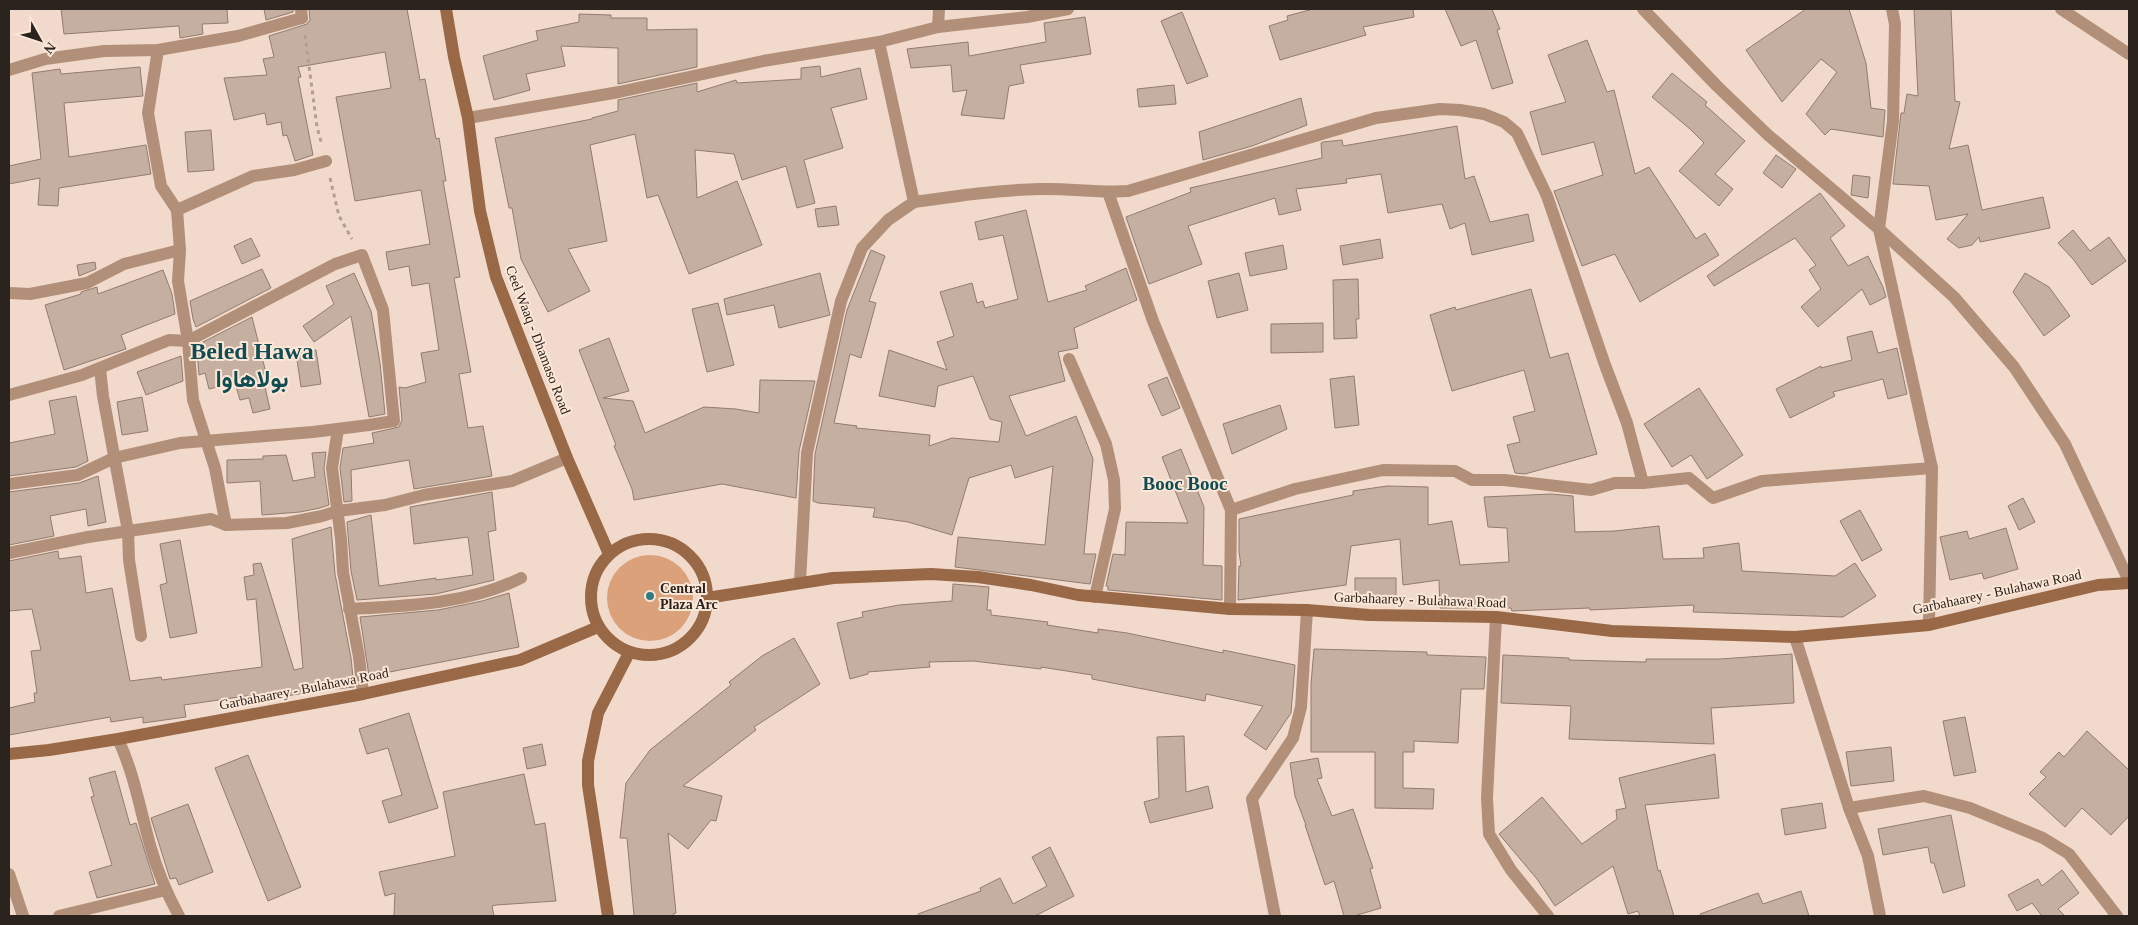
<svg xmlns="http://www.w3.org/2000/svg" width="2138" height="925" viewBox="0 0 2138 925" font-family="'Times New Roman',Vazirmatn,serif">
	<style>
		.green { fill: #dba17b }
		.building { fill: #c5afa1; stroke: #917c6f }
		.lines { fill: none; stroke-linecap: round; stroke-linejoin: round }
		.path { stroke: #b2a094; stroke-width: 3; stroke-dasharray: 4 4; stroke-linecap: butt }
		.street { stroke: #b18f79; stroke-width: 12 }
		.secondary { stroke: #996847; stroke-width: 12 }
		.poi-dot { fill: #327b82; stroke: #ffe7d8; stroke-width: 2 }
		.labels { text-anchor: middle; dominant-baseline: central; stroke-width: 4; stroke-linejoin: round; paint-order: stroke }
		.street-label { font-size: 14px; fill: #2b231d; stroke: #ffe7d8 }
		.poi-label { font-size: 14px; font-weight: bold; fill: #2b231d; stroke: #ffe7d8; text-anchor: start }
		.district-label { font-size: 19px; font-weight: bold; fill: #104d53; stroke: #ffe7d8 }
		.town-label { font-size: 24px; font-weight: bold; fill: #104d53; stroke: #ffe7d8 }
	</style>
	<rect width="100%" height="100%" fill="#f1dacb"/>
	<!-- green -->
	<circle class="green" cx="650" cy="598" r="43"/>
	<!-- building -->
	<g class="building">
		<path d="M61 9H227L228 23 202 24 203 34 180 38 179 26 64 34Z"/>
		<path d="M264 9H293V12L266 20Z"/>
		<path d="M309 9H407L420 80 425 79 436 139 439 138 446 181H443L460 277 454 278 471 372 459 374 468 428 483 426 492 476 414 489 409 460 351 470 352 501 344 502 340 468 343 448 374 443 372 433 399 427 402 420 399 387 405 388 426 382 421 353 439 350 429 283 412 286 409 266 389 270 386 252 430 244 421 190 355 201 336 97 391 88 385 52 298 67 301 77 298 78 313 155 295 161 287 135 283 136 281 122 267 125 265 113 234 120 224 78 267 75 263 59 274 57 269 36 307 24 310 20Z"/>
		<path d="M1313 9H1413L1414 17 1363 27 1366 35 1280 60 1269 26 1288 20 1287 16Z"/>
		<path d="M1445 9H1492L1500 29 1497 30 1513 83 1492 89 1476 40 1461 46Z"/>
		<path d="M1806 9H1849L1866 63 1871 108 1885 110 1883 137 1831 129 1825 135 1806 114 1837 72 1821 59 1782 102 1746 50Z"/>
		<path d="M1914 9H1951L1955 101 1960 102 1949 149 1968 145 1982 210 2043 197 2050 228 1980 242 1979 237 1972 245 1959 248 1947 239 1968 214 1936 220 1929 186 1893 184 1901 113H1904L1907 94 1918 96Z"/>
		<path d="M1182 12 1208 76 1187 84 1161 21Z"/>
		<path d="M579 14 611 15V18H647V30L697 29V67L618 84V48L561 46 565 66 526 74 530 90 494 100 483 56 538 40 536 31 579 22Z"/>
		<path d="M1085 17 1091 54 1020 65 1024 83 1009 86 1004 119 961 115 967 90 953 92 951 65 911 68 907 49 968 42 969 56 1046 42 1044 23Z"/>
		<path d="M1587 40 1607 92 1614 90 1635 174 1649 167 1696 239 1705 233 1719 255 1640 302 1615 254 1582 266 1554 191 1603 175 1594 142 1542 155 1530 112 1566 102 1548 55Z"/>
		<path d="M820 66 821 77 860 68 867 99 831 108 843 148 804 160 815 203 797 208 786 166 742 180 734 154 695 150 697 198 737 181 762 245 689 274 658 195 647 198 635 134 590 145 607 241 568 249 590 291 548 312 521 259 512 208H509L495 138 592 119V118L618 111V100L697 83V92L736 80 737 83 801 79V68Z"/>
		<path d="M140 67 143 96 64 103 69 157 146 145 151 174 59 188 58 206 38 205 40 178 9 184V166L41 159 32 73 60 69 61 74Z"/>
		<path d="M1672 73 1707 102 1705 105 1745 141 1715 174 1733 189 1719 206 1679 171 1704 143 1690 129 1652 97Z"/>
		<path d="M1174 85 1176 104 1139 107 1137 89Z"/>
		<path d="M1301 98 1307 125 1252 146 1203 160 1199 132Z"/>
		<path d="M1457 126 1465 179 1474 176 1490 222 1528 214 1534 241 1472 255 1465 223 1450 229 1442 204 1388 213 1381 174 1346 179 1347 183 1296 189 1301 210 1279 215 1275 198 1188 226 1202 264 1149 284 1126 217 1191 192 1190 188 1322 158 1321 143 1323 142 1342 140 1343 146Z"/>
		<path d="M211 130 214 170 188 172 185 132Z"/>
		<path d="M1776 155 1796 169 1782 188 1763 173Z"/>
		<path d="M1853 175 1870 177 1868 198 1851 195Z"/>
		<path d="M1820 193 1845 226 1830 238 1848 266 1868 256 1883 287 1886 297 1870 305 1862 289 1818 327 1801 307 1821 289 1809 270 1816 265 1795 238 1714 286 1707 276Z"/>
		<path d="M836 206 839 225 818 227 815 209Z"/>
		<path d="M1026 210 1048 302 1087 290 1085 286 1126 268 1137 300 1074 328 1078 348 1058 352 1065 381 1009 396 1026 436 1076 416 1093 459 1084 554H1096L1090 584 955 567 958 537 1045 545 1053 466 1015 478 1011 465 969 478 952 535 908 522 873 517 875 508 818 503 813 501 815 454 847 310 871 250 885 256 869 301 876 303 861 358 850 354 834 423 857 426 856 428 930 435 929 446 952 438 999 442 1002 422 990 419 973 376 938 386 935 407 879 396 889 350 947 370 937 342 954 336 940 292 972 283 977 303 983 301 985 308 1018 299 1003 235 979 240 975 222Z"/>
		<path d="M2073 230 2090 251 2109 237 2126 261 2092 285 2073 259 2058 243Z"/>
		<path d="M251 238 260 256 242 264 234 246Z"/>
		<path d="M1380 239 1383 258 1343 265 1340 246Z"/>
		<path d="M1283 245 1287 269 1250 276 1245 253Z"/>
		<path d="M95 262 96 269 79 276 77 265Z"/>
		<path d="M262 269 271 288 196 327 193 319 190 301Z"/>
		<path d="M163 270 172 294 175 314 121 335 126 349 64 370 45 305 81 294V292L97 287 98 294Z"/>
		<path d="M354 273 371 311 380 363 385 414 369 417 351 316 314 342 303 326 334 304 326 286Z"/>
		<path d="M820 273 830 315 779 328 774 305 727 315 724 299Z"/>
		<path d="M1239 273 1248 310 1217 318 1208 281Z"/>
		<path d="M2025 273 2049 287 2070 316 2044 336 2013 292Z"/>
		<path d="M1358 279 1359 319H1356L1357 338 1334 339 1333 280Z"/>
		<path d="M1531 289 1550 358 1568 353 1597 454 1525 474 1515 473 1507 445 1520 442 1513 417 1535 411 1524 370 1452 391 1430 315 1455 307 1456 310Z"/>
		<path d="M718 303 734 365 707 372 692 309Z"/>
		<path d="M252 317 266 373 262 374 270 409 253 413 249 398 240 400 235 383 209 389 205 373 199 375 197 350 205 347 203 342Z"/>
		<path d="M1323 323V352L1271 353V324Z"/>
		<path d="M1872 331 1878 353 1897 348 1907 394 1888 399 1883 379 1833 392 1835 396 1790 418 1776 389 1821 366V368L1852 360 1847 337Z"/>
		<path d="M609 338 629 391 603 398 633 401 645 433 704 407 736 409 759 413 760 380 815 381 799 451 796 498 722 484 634 500 632 489 614 446 616 445 579 350Z"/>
		<path d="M316 350 321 384 301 387 296 353Z"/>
		<path d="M181 356 183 381 146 395 137 372Z"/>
		<path d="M1354 376 1359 425 1335 428 1330 379Z"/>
		<path d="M1167 377 1180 408 1162 416 1148 385Z"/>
		<path d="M1699 388 1743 455 1707 479 1691 455 1672 467 1644 424Z"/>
		<path d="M76 396 88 461 76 467 9 476V443L55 434 49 401Z"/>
		<path d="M142 397 148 431 122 435 117 402Z"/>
		<path d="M1280 405 1287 429 1232 454 1223 424Z"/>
		<path d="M1181 449 1204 507 1203 565 1222 566V600L1108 590V586H1106L1113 554 1125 555 1126 522 1188 523 1162 457Z"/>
		<path d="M326 452 324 469 329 505 320 508 300 512 262 515 260 481 227 483V460L263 459V456L286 455 293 481 315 477 312 453Z"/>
		<path d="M98 476 106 522 88 526 86 509 50 516 54 536 9 545V492L79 483Z"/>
		<path d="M1387 486 1428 487V525L1452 521 1460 565 1509 562 1507 528 1488 527 1484 497 1551 494 1573 496 1575 532 1615 531 1659 526 1663 559 1704 558 1703 548 1739 543 1742 571 1835 576 1855 563 1876 596 1843 617 1693 612 1694 605 1590 610V608L1512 611 1511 608H1440L1439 580 1403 585 1400 539 1351 546 1346 585 1238 600 1239 566H1241L1239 552V519L1353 495V491Z"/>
		<path d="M492 492 496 530 488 532 494 580 436 594 357 600 351 571 347 522 371 515 379 586 436 578V580L473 575 468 537 414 544 410 507Z"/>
		<path d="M2023 498 2035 522 2019 530 2008 506Z"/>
		<path d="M1860 510 1882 550 1862 561 1840 521Z"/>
		<path d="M331 527 335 574 351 658 354 687 305 692V693L254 701 253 695 184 705 186 717 143 723V717L111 722 110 717 9 735V708L35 702 34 693H37L31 651 41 650 32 609 9 611V561L58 551 59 559 81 556 86 593 112 588 130 681 161 677 162 680 262 667 256 599 247 600 244 577 254 575 253 564 261 563 294 670 303 668 292 539Z"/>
		<path d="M2006 528 2018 569 1984 579 1982 573 1950 580 1940 537 1967 531 1969 539Z"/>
		<path d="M180 540 197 633 170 638 160 585 167 583 160 544Z"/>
		<rect x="1355" y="578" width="41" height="23"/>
		<path d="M953 584 989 587 987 610H991V615L1048 622 1047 625 1098 633V629L1127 633 1223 653V650L1295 665 1291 713 1266 750 1244 735 1263 706 1206 694 1205 701 1092 679V675L1041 667V669L973 661 929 662 930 667 868 672V674L850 679 837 623 863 617 862 612 899 605 952 601Z"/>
		<path d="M509 593 519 647 369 676 360 617 438 610 482 601Z"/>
		<path d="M794 638 820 684 754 727 756 730 683 786 722 796 716 821 711 820 688 849 668 833 676 913 673 914 674 916H634L627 838H620L626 783 650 750 731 685 729 682 762 656Z"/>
		<path d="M1314 649 1427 652V655L1486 657 1484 689H1461L1458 743 1414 741V752H1403V788L1434 789 1433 809 1375 808V752H1311V684Z"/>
		<path d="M1792 654 1794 703 1711 708 1714 744 1569 739 1571 706 1501 703 1503 655 1569 658V660L1646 662V659H1720Z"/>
		<path d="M409 713 438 808 389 823 382 801 402 795 388 748 367 754 359 729Z"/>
		<path d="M1965 717 1976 772 1954 776 1943 721Z"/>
		<path d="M2087 731 2129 770V816L2111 835 2082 808 2065 827 2029 794 2046 777 2040 772 2059 752 2064 757Z"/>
		<path d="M1184 736 1186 792 1208 786 1213 808 1150 823 1144 802 1159 798 1157 737Z"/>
		<path d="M542 744 546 765 527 769 523 748Z"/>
		<path d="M1891 747 1894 781 1851 786 1846 752Z"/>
		<path d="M1715 754 1719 798 1645 805 1658 871 1660 870 1674 916H1640L1638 911 1628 914 1613 866 1555 906 1537 879 1499 834 1542 797 1582 844 1617 819 1616 810 1626 808 1619 778Z"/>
		<path d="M248 755 301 887 268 901 215 768Z"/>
		<path d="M1318 758 1322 778 1317 779 1332 816 1353 809 1373 868 1370 869 1381 908 1354 916H1344L1334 881 1325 885 1305 825H1306L1295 796 1290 763Z"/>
		<path d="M115 771 130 825 136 823 155 884 97 898 89 872 112 865 91 797 94 796 89 778Z"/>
		<path d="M524 774 535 825 545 823 556 901 496 905 492 906 494 916H394L395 893 385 896 379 872 455 856 443 792Z"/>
		<path d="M1822 803 1826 828 1785 835 1781 809Z"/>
		<path d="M188 804 213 872 179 885 176 878 170 879 151 818Z"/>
		<path d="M1951 815 1965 886 1943 893 1934 863H1931L1928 847 1883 855 1878 829Z"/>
		<path d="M1050 847 1074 896 1035 916H919L918 914 981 891 980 888 1000 878 1013 904 1047 886 1032 857Z"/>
		<path d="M2062 870 2079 893 2058 909 2065 916H2042L2032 903 2017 911 2008 895 2038 879 2042 886Z"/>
		<path d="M1801 891 1809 916H1701L1700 914 1758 893 1763 904Z"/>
	</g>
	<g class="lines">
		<!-- path -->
		<g class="path">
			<path d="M305 35 317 127 322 145"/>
			<path d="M330 178 339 216 352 239"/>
		</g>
		<!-- street -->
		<g class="street">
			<path d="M1643 9 1717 86 1768 135 1879 229 1954 297 2014 367 2065 444 2129 581"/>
			<path d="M1892 9 1895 24 1893 121 1879 229 1932 468 1929 625"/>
			<path d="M2061 9 2129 54"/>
			<path d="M938 27 939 9"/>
			<path d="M158 50 148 113 161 186 177 210 180 250 178 281 188 341 193 400 215 468 226 525"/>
			<path d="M9 70 45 59 104 51 158 50 238 36 302 18 301 9"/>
			<path d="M468 118 619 92 763 61 879 42 938 27 1027 17 1068 9"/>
			<path d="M1108 192 1153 321 1231 510 1230 609"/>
			<path d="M914 202C956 196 997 190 1040 189 1069 188 1098 193 1128 191L1376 118 1440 109 1460 110 1484 114 1504 122 1517 133 1547 196 1605 365 1627 423 1643 483 1689 478 1713 498 1762 481 1932 468"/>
			<path d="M177 210 253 176 294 170 326 161"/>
			<path d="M9 293 30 294 87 283 124 264 180 250"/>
			<path d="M1069 359 1106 444 1114 480 1115 509 1095 597"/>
			<path d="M100 369 103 396 128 531 129 560 141 636"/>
			<path d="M9 395 82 375 169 340 188 341 335 264 362 255 383 310 394 421 369 425 313 432 180 443 114 458 78 475 9 484"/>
			<path d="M338 429 332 468 341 539 343 572 359 657 363 694"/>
			<path d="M1231 510 1295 489 1383 470 1455 471 1472 480H1504L1591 490 1615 483H1643"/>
			<path d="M9 553 88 537 211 519 226 525 287 523 322 516 338 511 385 505 424 495 512 481 567 458"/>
			<path d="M800 582 807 453 841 301 862 248 888 220 914 202 879 42"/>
			<path d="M349 609C406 606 469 604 521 578"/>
			<path d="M1496 617 1487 798 1489 834 1511 870 1548 916"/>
			<path d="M1795 637 1849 808 1868 856 1880 916"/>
			<path d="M118 739C134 773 140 809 150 845 157 870 167 894 179 916"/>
			<path d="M1849 808 1924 796 1970 808 2043 838 2069 854 2117 916"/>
			<path d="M9 874 23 916"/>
			<path d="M59 916 166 890"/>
			<path d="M1275 916 1252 799 1293 738 1301 707 1307 610"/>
		</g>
		<!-- secondary -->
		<g class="secondary">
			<path d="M446 9 454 57 468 118 480 211 496 277 567 458 609 554"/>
			<circle cx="649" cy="597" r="58"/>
			<path d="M707 598 833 578 931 574 978 577 1031 585 1078 595 1230 609 1307 610 1369 615 1496 617 1612 631 1795 637 1929 625 2098 585 2129 583"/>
			<path d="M9 754 49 750 118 739 363 694 520 660 598 627"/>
			<path d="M608 916 588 785V761L598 713 629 653"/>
		</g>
	</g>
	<!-- markers -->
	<circle class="poi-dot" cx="650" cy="596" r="5"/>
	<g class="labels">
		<!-- street labels -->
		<g class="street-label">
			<text transform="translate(538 340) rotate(69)">Ceel Waaq - Dhamaso Road</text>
			<text transform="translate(1997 592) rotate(-12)">Garbahaarey - Bulahawa Road</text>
			<text transform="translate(1420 600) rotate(2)">Garbahaarey - Bulahawa Road</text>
			<text transform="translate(304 689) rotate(-11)">Garbahaarey - Bulahawa Road</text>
		</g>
		<!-- poi labels -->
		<g class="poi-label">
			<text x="660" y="588">Central<tspan x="660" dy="16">Plaza Arc</tspan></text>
		</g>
		<!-- district labels -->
		<g class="district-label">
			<text x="1185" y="483">Booc Booc</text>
		</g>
		<!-- town labels -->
		<g class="town-label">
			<text x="252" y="351">Beled Hawa<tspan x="252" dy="28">بولاهاوا</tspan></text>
		</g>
	</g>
	<!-- border -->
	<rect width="2138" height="925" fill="none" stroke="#2b231d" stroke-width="20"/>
	<!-- north arrow -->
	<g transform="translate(40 40) rotate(130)" stroke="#ffe7d8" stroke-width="4" paint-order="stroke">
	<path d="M0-4L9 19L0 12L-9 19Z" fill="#2b231d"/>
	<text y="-8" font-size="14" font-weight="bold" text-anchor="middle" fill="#2b231d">N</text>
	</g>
</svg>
